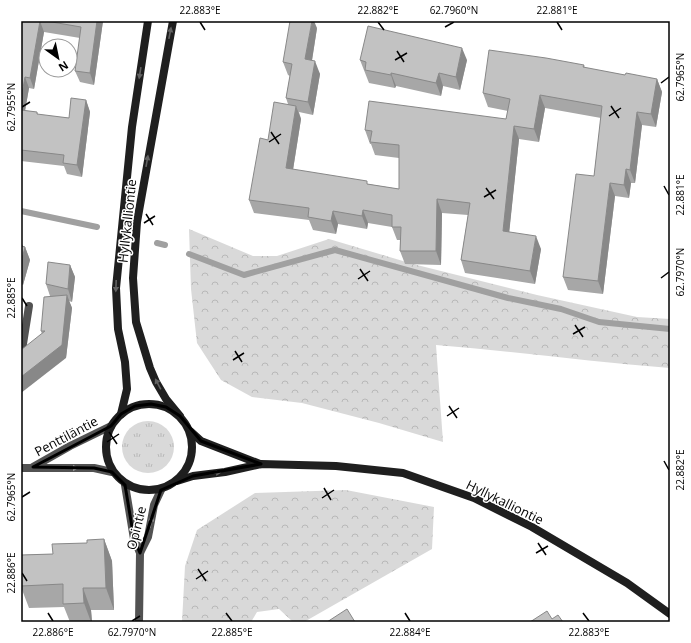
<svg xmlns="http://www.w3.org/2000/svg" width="691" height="643" viewBox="0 0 691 643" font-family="'Open Sans',sans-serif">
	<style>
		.grass { fill: url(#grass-tufts) }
		.forest { fill: url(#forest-crowns) }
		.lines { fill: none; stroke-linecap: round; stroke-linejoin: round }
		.stream { stroke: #a0a0a0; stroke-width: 6 }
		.minor { stroke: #525252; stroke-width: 8 }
		.tertiary { stroke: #525252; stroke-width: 8 }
		.secondary { stroke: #1f1f1f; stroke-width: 8 }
		.wall { fill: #a7a7a7 }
		.shaded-wall { fill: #888 }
		.building { fill: #c2c2c2; stroke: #888 }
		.oneway { fill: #626262 }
		.oneway2 { fill: #979797 }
		.marked { fill: none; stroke: #000; stroke-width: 3; stroke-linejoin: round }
		.ticks { fill: none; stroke: #000; stroke-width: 1.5 }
		.labels { text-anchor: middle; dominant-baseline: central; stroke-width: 3; stroke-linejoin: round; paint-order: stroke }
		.street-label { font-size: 13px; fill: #000; stroke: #fff }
		.neatline { fill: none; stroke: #000; stroke-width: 1.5 }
		.ticks-label { font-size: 10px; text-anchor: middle; fill: #000 }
	</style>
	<defs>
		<pattern id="grass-tufts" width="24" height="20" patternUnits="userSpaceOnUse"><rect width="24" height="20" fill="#d9d9d9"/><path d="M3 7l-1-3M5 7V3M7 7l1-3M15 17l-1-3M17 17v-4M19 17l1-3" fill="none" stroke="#b8b8b8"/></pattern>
		<pattern id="forest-crowns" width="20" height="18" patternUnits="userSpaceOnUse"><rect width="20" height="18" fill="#d9d9d9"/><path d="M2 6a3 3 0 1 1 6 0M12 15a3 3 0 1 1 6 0" fill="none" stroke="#b8b8b8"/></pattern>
	</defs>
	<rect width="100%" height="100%" fill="#fff"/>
	<!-- grass -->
	<circle class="grass" cx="148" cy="447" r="26"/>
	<!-- forest -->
	<g class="forest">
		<path d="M189 229 253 256H277L329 239 413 264 537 295 637 317 670 319V368C592 362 514 351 436 345L443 442 379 423 302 403 252 397 221 380 197 343 191 289Z"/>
		<path d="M346 490 434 507 432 549 304 622H293L279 609 257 612 251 622H182L185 566 197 530 255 493Z"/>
	</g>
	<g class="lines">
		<!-- stream -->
		<g class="stream">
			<path d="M21 211 97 227"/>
			<path d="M157 243 165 245"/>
			<path d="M189 254 244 275 335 250 508 298 561 309 599 322 670 329"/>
		</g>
		<!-- minor -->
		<g class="minor">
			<path d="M21 345 23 344 29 306"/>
			<path d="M125 485 134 539 140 553"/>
			<path d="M139 622 140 553 148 537 154 505 161 490"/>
		</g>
		<!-- tertiary -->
		<g class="tertiary">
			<path d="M33 467 70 446 111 426"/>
			<path d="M21 468H94L112 472"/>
		</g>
		<!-- secondary -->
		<g class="secondary">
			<path d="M173 21 137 222 133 278 136 322 150 368 156 382 166 399 180 416"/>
			<circle cx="149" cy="447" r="43"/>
			<path d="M121 414 127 389 125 362 118 329 116 288 132 127 148 21"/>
			<path d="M190 431 201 441 260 464"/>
			<path d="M177 481 193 476 225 472 261 464 336 466 403 473 474 498 532 527 627 583 670 614"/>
		</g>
	</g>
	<!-- wall -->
	<g class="wall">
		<path d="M21 21H103L94 85 80 82 75 71 80 38 44 32 34 89 29 88 25 111 37 112 38 115 69 118 86 100 90 112 82 177 67 174 64 166 21 161Z"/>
		<path d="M317 28 312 61 320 74 313 115 299 112 301 119 293 170 368 184 399 189V158L375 155 371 144H370L365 130 506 119 508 111 488 107 483 93 584 65 585 68 625 75 657 79 662 92 656 127 642 125 635 183H631L629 198 615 196 603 294 568 290 563 277 594 176 601 118 545 108 539 142 519 139 509 232 541 249 535 284 465 273 461 260 468 215 442 213 441 265 405 264 400 251V240H397L392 227 368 223 367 229 338 224 336 234 313 230 309 220 254 213 249 200 268 140 288 104 286 98 290 76 288 75 283 62Z"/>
		<path d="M360 60H467L460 90 443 86 441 96 396 86 395 88 369 83Z"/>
		<path d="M21 242 23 246 25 247 30 260 23 285 21 284Z"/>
		<path d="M70 265 75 277 72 302 69 301 72 308 66 358 42 334 41 331 50 296 46 284Z"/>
		<path d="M104 539 112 561 114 610H91L92 622H70L64 607 29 608 21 587V555L53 554 87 543Z"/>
	</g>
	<!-- shaded-wall -->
	<g class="shaded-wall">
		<path d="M40 21 44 32 34 89 30 78Z"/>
		<path d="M97 21H103L94 85 90 73Z"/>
		<path d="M312 21H314L317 28 310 72 305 59Z"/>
		<path d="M462 48 467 60 460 90 456 77Z"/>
		<path d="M315 61 320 74 313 115 308 102Z"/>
		<path d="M391 73 396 86 395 88 391 75Z"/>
		<path d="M439 73 443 86 441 96 436 83Z"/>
		<path d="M25 77 29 88 23 122 21 115V99Z"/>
		<path d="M657 79 662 92 656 127 651 114Z"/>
		<path d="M540 95 545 108 539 142 534 129Z"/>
		<path d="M86 100 90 112 82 177 77 165Z"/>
		<path d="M296 106 301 119 291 182 286 168Z"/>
		<path d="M637 112 642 125 635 183 630 170Z"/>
		<path d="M514 126 519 139 508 244 503 231Z"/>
		<path d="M626 169 631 183 629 198 624 185Z"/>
		<path d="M610 183 615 196 603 294 598 281Z"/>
		<path d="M437 199 442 213 441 265 436 251Z"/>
		<path d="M363 210 368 223 367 229 362 216Z"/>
		<path d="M333 211 338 224 336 234 331 221Z"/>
		<path d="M536 236 541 249 535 284 530 271Z"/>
		<path d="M21 242 24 250 25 247 30 260 23 285 21 278Z"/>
		<path d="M70 265 75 277 72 302 68 289Z"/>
		<path d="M67 295 72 308 66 358 21 393V377Z"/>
		<path d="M104 539 112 561 114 610 106 588Z"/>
		<path d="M83 588 91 610 92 622H91L84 603Z"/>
	</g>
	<!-- building -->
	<g class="building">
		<path d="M21 21H40L30 78 25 77 21 99Z"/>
		<path d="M46 21H97L90 73 75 71 81 27Z"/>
		<path d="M290 21H312L305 59 315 61 308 102 286 98 292 64 283 62Z"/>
		<path d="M368 26 462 48 456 77 439 73 436 83 391 73V75L365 70 366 62 360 60Z"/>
		<path d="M489 50 546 58 584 65 583 67 625 75 626 73 657 79 651 114 637 112 630 170 626 169 624 185 610 183 598 281 563 277 576 174 594 176 602 106 540 95 534 129 514 126 503 231 536 236 530 271 461 260 470 203 437 199 436 251H400L401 227H392V215L363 210 362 216 333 211 331 221 308 217 309 208 249 200 260 138 268 140 274 102 296 106 286 168 367 181V184L399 189V145L370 142 372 131 365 130 369 101 506 119 510 99 483 93Z"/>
		<path d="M71 98 86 100 77 165 63 163 64 155 21 150V110L37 112V114L69 118Z"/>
		<path d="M21 246 25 247 21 263Z"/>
		<path d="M48 262 70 265 68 289 46 284Z"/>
		<path d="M67 295 62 345 21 377V350L45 331H41L44 297Z"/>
		<path d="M104 539 106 588H83L84 603 63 604V584L21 586V555L53 554 52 544 87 543V540Z"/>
		<path d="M347 609 355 622H327Z"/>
		<path d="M547 611 552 619 558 615 563 622H530Z"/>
	</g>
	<!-- one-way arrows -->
	<defs><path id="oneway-solid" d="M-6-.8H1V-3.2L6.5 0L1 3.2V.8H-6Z"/></defs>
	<g class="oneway">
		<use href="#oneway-solid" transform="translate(170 33) rotate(-79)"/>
		<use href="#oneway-solid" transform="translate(140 73) rotate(99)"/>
		<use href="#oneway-solid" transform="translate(147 161) rotate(-80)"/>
		<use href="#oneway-solid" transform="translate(116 286) rotate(92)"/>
		<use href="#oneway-solid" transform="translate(158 384) rotate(-118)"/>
		<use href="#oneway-solid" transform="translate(215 473) rotate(-5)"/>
	</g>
	<g class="oneway2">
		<use href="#oneway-solid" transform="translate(72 468)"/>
		<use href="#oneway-solid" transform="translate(151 522) rotate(-79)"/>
	</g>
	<!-- marked area -->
	<path class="marked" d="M151 404 166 407 180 416 201 441 261 464 193 476 161 490 140 553 134 539 125 485 112 472 94 468 33 467 111 426 121 414 135 406Z"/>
	<!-- ticks -->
	<path class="ticks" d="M200 22 205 30M378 22 384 30M557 22 562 30M445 27 454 22M397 51 404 62M395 60 407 53M661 83 669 77M611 106 619 118M22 107 30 102M609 116 621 108M271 132 279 144M269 142 281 134M664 186 669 195M486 188 494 199M484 197 496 190M146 214 153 225M144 223 155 216M360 269 368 281M661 278 669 272M358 279 370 271M22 298 27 306M575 325 583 337M573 334 585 327M235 351 242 362M233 360 244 353M449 406 457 418M447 416 459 408M109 432 117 444M107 442 119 434M664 461 669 470M324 488 331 500M22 497 30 492M322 498 334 490M538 543 546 555M536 553 548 546M198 569 206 581M22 573 27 581M196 579 208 571M48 613 53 621M226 613 232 621M405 613 410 621M583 613 589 621M132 621 140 616"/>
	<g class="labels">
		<!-- street labels -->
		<g class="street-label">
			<text transform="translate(127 221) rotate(-84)">Hyllykalliontie</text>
			<text transform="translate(66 436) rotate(-28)">Penttiläntie</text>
			<text transform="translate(505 502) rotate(26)">Hyllykalliontie</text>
			<text transform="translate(136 528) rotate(-76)">Opintie</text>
		</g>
	</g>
	<!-- border -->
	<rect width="691" height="643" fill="none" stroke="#ffffff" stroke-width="44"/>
	<!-- north arrow -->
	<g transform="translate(58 58) rotate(147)"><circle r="19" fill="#ffffff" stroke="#999999"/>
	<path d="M0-3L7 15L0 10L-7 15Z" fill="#000000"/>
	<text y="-6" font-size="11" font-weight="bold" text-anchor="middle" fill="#000000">N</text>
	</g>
	<rect x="22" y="22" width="647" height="599" class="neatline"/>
	<g class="ticks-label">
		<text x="200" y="14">22.883°E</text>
		<text x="378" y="14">22.882°E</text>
		<text x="454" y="14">62.7960°N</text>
		<text x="557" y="14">22.881°E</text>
		<text transform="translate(680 77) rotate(-90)" y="4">62.7965°N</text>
		<text transform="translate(11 107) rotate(-90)" y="4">62.7955°N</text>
		<text transform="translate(680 195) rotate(-90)" y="4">22.881°E</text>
		<text transform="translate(680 272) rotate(-90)" y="4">62.7970°N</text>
		<text transform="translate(11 298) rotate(-90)" y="4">22.885°E</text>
		<text transform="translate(680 470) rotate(-90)" y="4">22.882°E</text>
		<text transform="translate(11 497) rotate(-90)" y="4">62.7965°N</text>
		<text transform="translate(11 573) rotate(-90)" y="4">22.886°E</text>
		<text x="53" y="636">22.886°E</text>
		<text x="132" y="636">62.7970°N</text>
		<text x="232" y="636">22.885°E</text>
		<text x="410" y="636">22.884°E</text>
		<text x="589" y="636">22.883°E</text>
	</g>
</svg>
